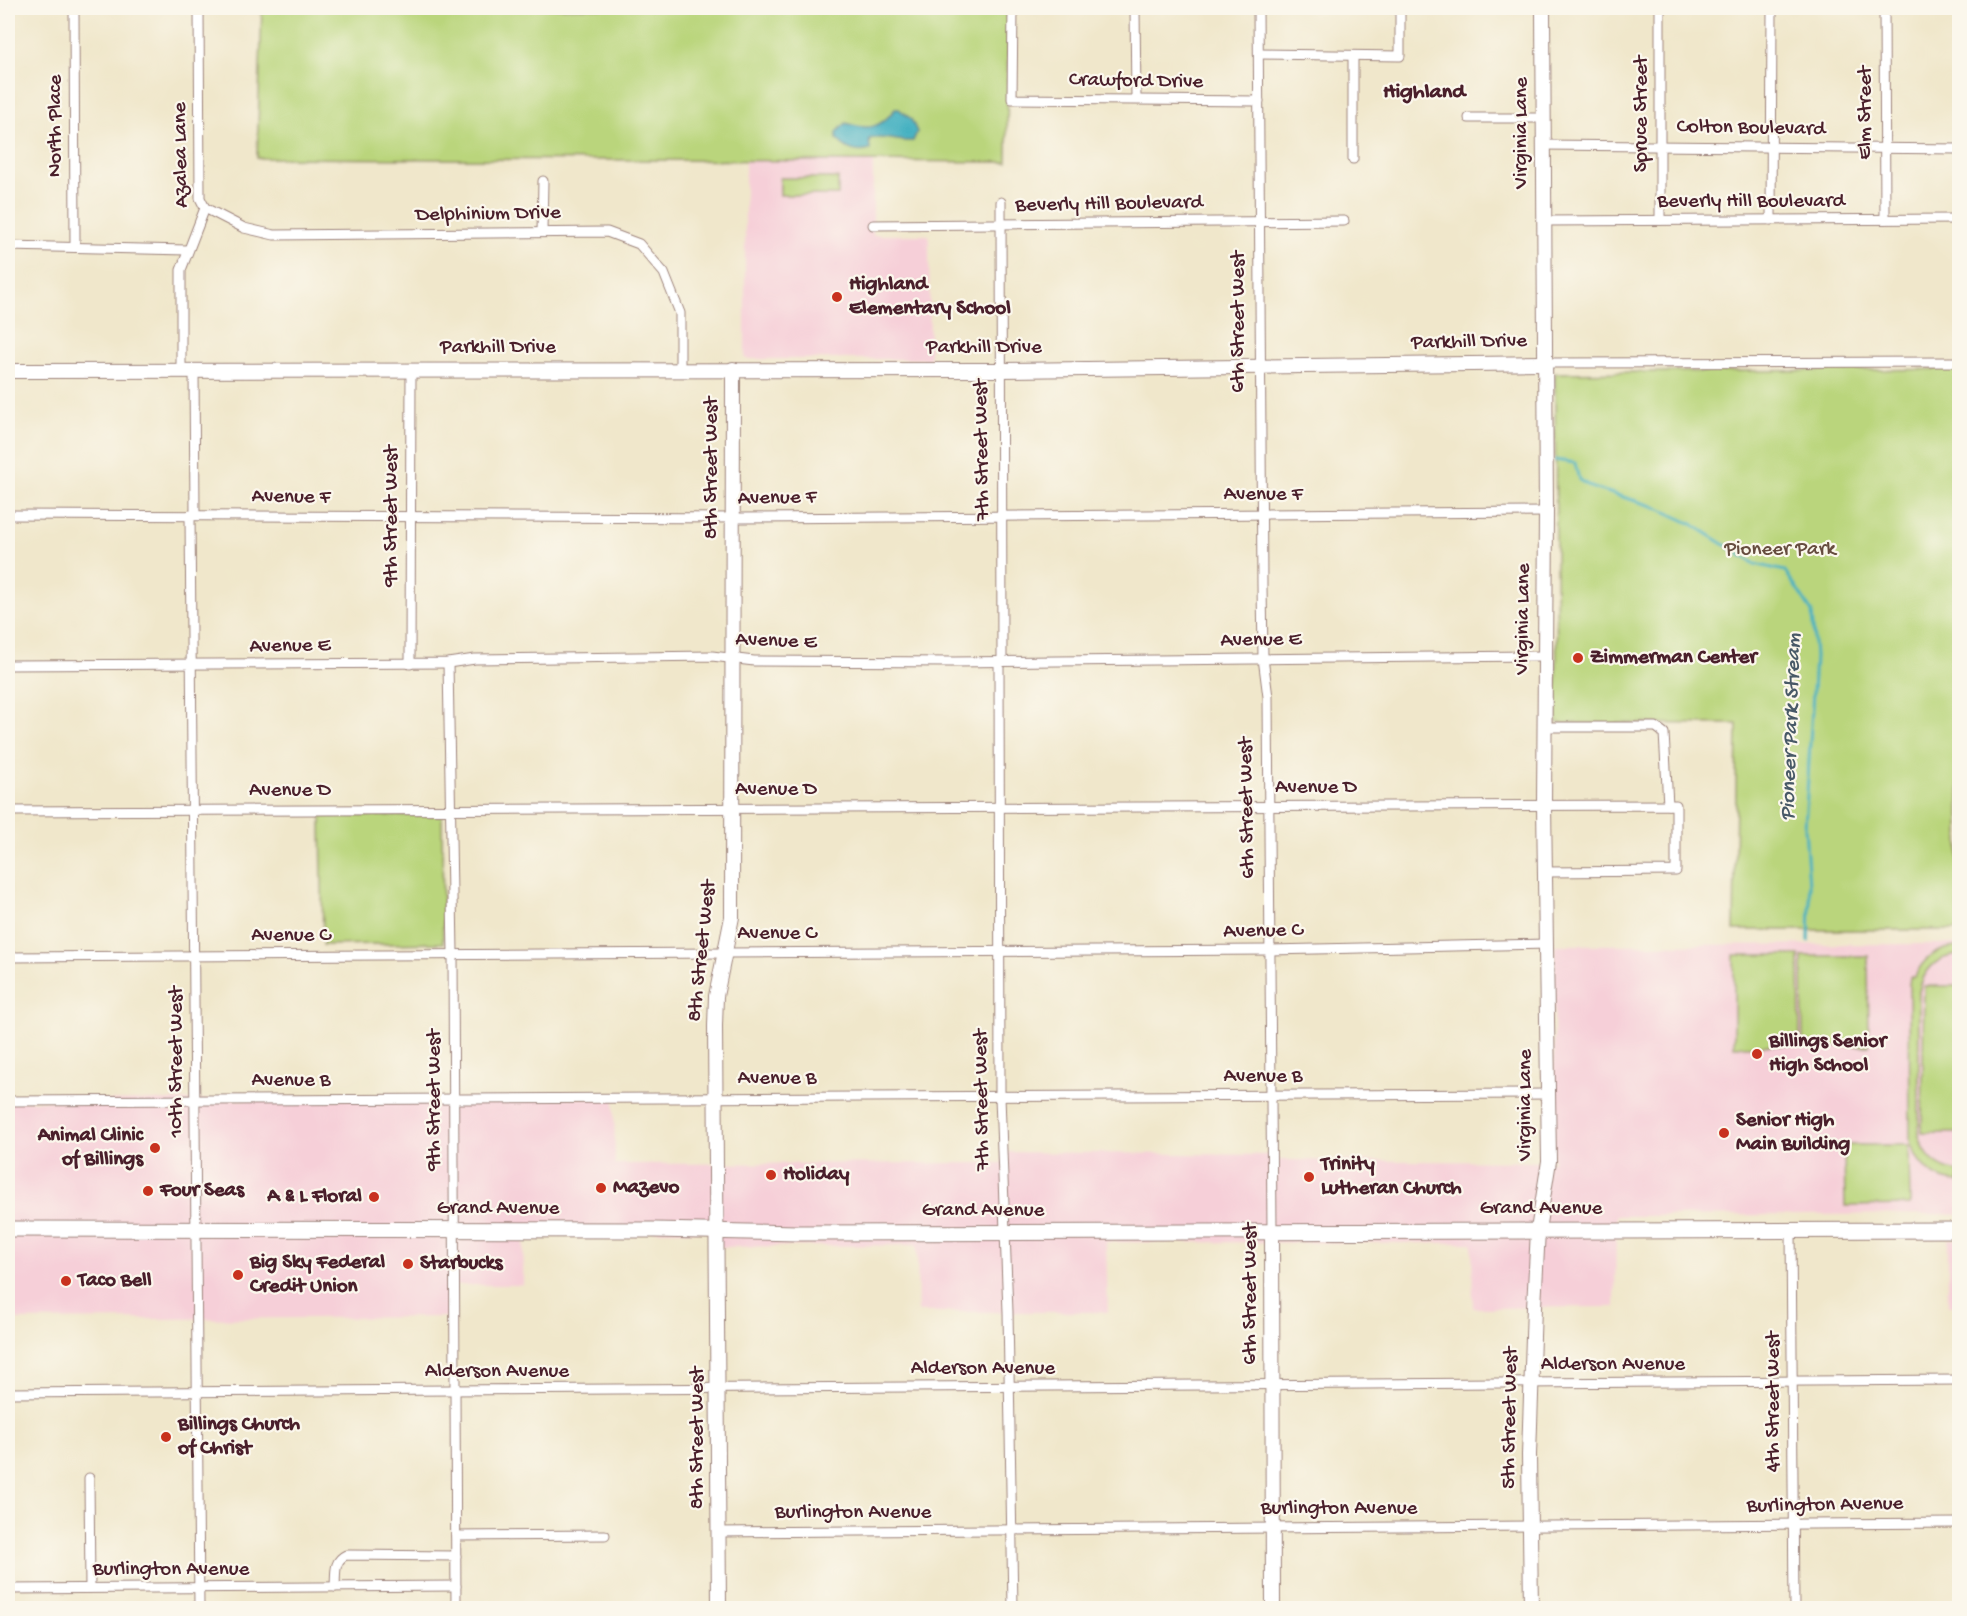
<svg xmlns="http://www.w3.org/2000/svg" width="1967" height="1616" viewBox="0 0 1967 1616" font-family="'Gochi Hand',sans-serif">
	<style>
		.built { fill: #f6cfd8 }
		.green { fill: #bad57b; stroke: #827a53; stroke-width: 1.5 }
		.water { fill: #44b1c1; stroke: #476876; stroke-width: 1.5 }
		.lines { fill: none; stroke-linecap: round; stroke-linejoin: round }
		.stream { stroke: #44b1c1; stroke-width: 3 }
		.street-casing { stroke: #9d837b; stroke-width: 11 }
		.secondary-casing { stroke: #9d837b; stroke-width: 16 }
		.primary-casing { stroke: #9d837b; stroke-width: 17 }
		.street { stroke: #fff; stroke-width: 9 }
		.secondary { stroke: #fff; stroke-width: 14 }
		.primary { stroke: #fff; stroke-width: 15 }
		.poi-dot { fill: #c8321e; stroke: #fbf7ec; stroke-width: 2 }
		.labels { text-anchor: middle; dominant-baseline: central; stroke-width: 4.5; stroke-linejoin: round; paint-order: stroke }
		.street-label { font-size: 21px; fill: #4a1f2b; stroke: #fbf7ec }
		.poi-label { font-size: 21px; font-weight: bold; fill: #4a1f2b; stroke: #fbf7ec; text-anchor: start }
		.park-label { font-size: 21px; fill: #664c3f; stroke: #fbf7ec }
		.neighbourhood-label { font-size: 22px; font-weight: bold; fill: #4a1f2b; stroke: #fbf7ec }
		.water-label { font-size: 22px; font-style: italic; fill: #485967; stroke: #fbf7ec }
	</style>
	<rect width="100%" height="100%" fill="#fbf7ec"/>
	<filter id="ink" filterUnits="userSpaceOnUse"><feTurbulence type="fractalNoise" baseFrequency=".0167" numOctaves="2"/><feDisplacementMap in="SourceGraphic" scale="12" xChannelSelector="R" yChannelSelector="G"/><feConvolveMatrix kernelMatrix="1 2 1 2 8 2 1 2 1" color-interpolation-filters="sRGB"/></filter>
	<filter id="wash" filterUnits="userSpaceOnUse"><feTurbulence type="fractalNoise" baseFrequency=".008" numOctaves="4" result="noise"/><feDisplacementMap in="SourceGraphic" scale="24" xChannelSelector="R" yChannelSelector="G"/><feGaussianBlur stdDeviation="1.35" result="paint"/><feColorMatrix in="noise" values="0 0 0 0 0 0 0 0 0 0 0 0 0 0 0 0 0 1.4 0 .05"/><feComposite in="paint" operator="in"/></filter>
	<g filter="url(#wash)">
		<rect width="100%" height="100%" fill="#f0e7cb"/>
		<!-- built -->
		<g class="built">
			<path d="M745 161H873V235H929L930 359H745Z"/>
			<path d="M1959 944V1214L1616 1216 1615 1307 1473 1308 1472 1243 1106 1242 1108 1312H918L917 1245 718 1247 715 1231 524 1230 523 1285H453V1317L8 1320V1101L614 1098 615 1164 1002 1163V1152L1271 1155 1272 1160 1553 1162 1555 945Z"/>
			<path d="M1948 1239H1959V1305L1948 1306Z"/>
		</g>
		<!-- green -->
		<g class="green">
			<path d="M262 8H1008L1007 162 257 158Z"/>
			<rect x="780" y="178" width="58" height="17"/>
			<path d="M1959 369V930H1734L1737 724 1557 723 1555 373Z"/>
			<path d="M442 815 443 943 323 945 321 816Z"/>
			<path d="M1959 947V955C1937 956 1923 970 1919 992V1136C1925 1157 1937 1169 1959 1172V1182C1934 1182 1918 1165 1910 1142L1909 985 1910 977H1915C1922 958 1940 947 1959 947Z"/>
			<path d="M1734 955H1799L1800 1045 1734 1046Z"/>
			<path d="M1802 956H1868L1869 1046H1803Z"/>
			<path d="M1924 986H1959V1133H1922Z"/>
			<path d="M1844 1145H1909L1910 1205 1845 1206Z"/>
		</g>
		<!-- water -->
		<path class="water" d="M895 109H899L911 119 917 132 913 141C899 142 882 135 869 139L870 150C856 154 846 150 837 139V132L846 123C868 131 881 128 895 109Z"/>
		<g class="lines">
			<!-- stream -->
			<path class="stream" d="M1555 460 1575 463 1579 480 1593 488 1653 506 1692 524 1755 564 1785 571 1812 612 1815 657 1805 828 1810 899 1809 941"/>
		</g>
	</g>
	<g filter="url(#ink)">
		<g class="lines">
			<defs>
				<g id="street">
					<path d="M74 8 75 245"/>
					<path d="M1013 8 1012 99 1259 101"/>
					<path d="M1135 8 1136 99"/>
					<path d="M1258 8 1262 585 1263 658 1268 697 1272 1231"/>
					<path d="M1884 8 1885 219"/>
					<path d="M1259 54 1400 56V8"/>
					<path d="M1353 56V159"/>
					<path d="M1469 118H1543"/>
					<path d="M1543 145 1960 149"/>
					<path d="M1001 202 1002 662"/>
					<path d="M205 208 244 228 274 235 607 232 639 244 664 273 680 313V368"/>
					<path d="M1660 220V8"/>
					<path d="M1771 220 1772 8"/>
					<path d="M1543 221 1960 219"/>
					<path d="M873 225 1344 221"/>
					<path d="M542 232 543 181"/>
					<path d="M8 246 187 250"/>
					<path d="M1545 363 1960 362"/>
					<path d="M181 370V270L205 208 200 198 199 8"/>
					<path d="M194 370 195 515"/>
					<path d="M8 515 742 518 1546 512"/>
					<path d="M190 515 199 1608"/>
					<path d="M999 662 1000 1097 1008 1312 1013 1608"/>
					<path d="M448 663 453 953 456 1608"/>
					<path d="M410 664 411 369"/>
					<path d="M8 665 448 663 475 659 712 656 754 661 954 662 1544 656"/>
					<path d="M1544 727H1656L1664 733 1668 805"/>
					<path d="M8 811 1676 805V871L1545 872"/>
					<path d="M8 957 1270 950 1547 944"/>
					<path d="M8 1101 1547 1094"/>
					<path d="M1791 1231 1794 1608"/>
					<path d="M8 1393 1960 1380"/>
					<path d="M89 1478 90 1588"/>
					<path d="M719 1532 1960 1523"/>
					<path d="M456 1536 605 1535"/>
					<path d="M335 1587C336 1574 333 1561 346 1555L456 1556"/>
					<path d="M8 1589 456 1586"/>
				</g>
				<g id="secondary">
					<path d="M8 371 1000 370 1545 363"/>
					<path d="M1272 1231 1273 1608"/>
					<path d="M719 1608 715 1026 716 996 732 917 733 369"/>
					<path d="M1531 1608 1529 1455 1534 1307 1538 1230 1549 1161 1544 805 1546 512 1543 8"/>
				</g>
				<path id="primary" d="M8 1229 655 1230 797 1233 1960 1230"/>
			</defs>
			<!-- street casing -->
			<use href="#street" class="street-casing"/>
			<!-- secondary casing -->
			<use href="#secondary" class="secondary-casing"/>
			<!-- primary casing -->
			<use href="#primary" class="primary-casing"/>
			<!-- street -->
			<use href="#street" class="street"/>
			<!-- secondary -->
			<use href="#secondary" class="secondary"/>
			<!-- primary -->
			<use href="#primary" class="primary"/>
		</g>
	</g>
	<!-- markers -->
	<g class="poi-dot">
		<circle cx="837" cy="297" r="6"/>
		<circle cx="1578" cy="658" r="6"/>
		<circle cx="1757" cy="1054" r="6"/>
		<circle cx="1724" cy="1133" r="6"/>
		<circle cx="155" cy="1148" r="6"/>
		<circle cx="771" cy="1175" r="6"/>
		<circle cx="1309" cy="1177" r="6"/>
		<circle cx="601" cy="1188" r="6"/>
		<circle cx="148" cy="1191" r="6"/>
		<circle cx="374" cy="1197" r="6"/>
		<circle cx="408" cy="1264" r="6"/>
		<circle cx="238" cy="1275" r="6"/>
		<circle cx="66" cy="1281" r="6"/>
		<circle cx="166" cy="1437" r="6"/>
	</g>
	<g class="labels">
		<!-- street labels -->
		<g class="street-label">
			<text transform="translate(1136 82) rotate(1)">Crawford Drive</text>
			<text transform="translate(1866 113) rotate(-90)">Elm Street</text>
			<text transform="translate(1642 114) rotate(-90)">Spruce Street</text>
			<text transform="translate(56 126) rotate(-90)">North Place</text>
			<text transform="translate(1751 129) rotate(1)">Colton Boulevard</text>
			<text transform="translate(1522 133) rotate(-90)">Virginia Lane</text>
			<text transform="translate(182 155) rotate(-91)">Azalea Lane</text>
			<text x="1751" y="202">Beverly Hill Boulevard</text>
			<text transform="translate(1109 205) rotate(-1)">Beverly Hill Boulevard</text>
			<text transform="translate(488 215) rotate(-1)">Delphinium Drive</text>
			<text transform="translate(1239 322) rotate(-90)">6th Street West</text>
			<text transform="translate(1469 343) rotate(-1)">Parkhill Drive</text>
			<text x="498" y="348">Parkhill Drive</text>
			<text x="984" y="348">Parkhill Drive</text>
			<text transform="translate(983 450) rotate(-91)">7th Street West</text>
			<text transform="translate(712 468) rotate(-90)">8th Street West</text>
			<text x="1263" y="495">Avenue F</text>
			<text transform="translate(291 498) rotate(1)">Avenue F</text>
			<text transform="translate(777 499) rotate(-1)">Avenue F</text>
			<text transform="translate(392 516) rotate(-90)">9th Street West</text>
			<text transform="translate(1524 619) rotate(-89)">Virginia Lane</text>
			<text transform="translate(1261 641) rotate(-1)">Avenue E</text>
			<text transform="translate(776 642) rotate(2)">Avenue E</text>
			<text transform="translate(290 647) rotate(-1)">Avenue E</text>
			<text x="1316" y="788">Avenue D</text>
			<text x="776" y="790">Avenue D</text>
			<text x="290" y="791">Avenue D</text>
			<text transform="translate(1248 808) rotate(-91)">6th Street West</text>
			<text transform="translate(1263 932) rotate(-1)">Avenue C</text>
			<text x="777" y="934">Avenue C</text>
			<text x="291" y="936">Avenue C</text>
			<text transform="translate(703 951) rotate(-84)">8th Street West</text>
			<text transform="translate(177 1062) rotate(-90)">10th Street West</text>
			<text x="1263" y="1077">Avenue B</text>
			<text x="777" y="1079">Avenue B</text>
			<text x="291" y="1081">Avenue B</text>
			<text transform="translate(435 1100) rotate(-90)">9th Street West</text>
			<text transform="translate(983 1100) rotate(-91)">7th Street West</text>
			<text transform="translate(1526 1105) rotate(-90)">Virginia Lane</text>
			<text x="498" y="1209">Grand Avenue</text>
			<text x="1541" y="1209">Grand Avenue</text>
			<text x="983" y="1211">Grand Avenue</text>
			<text transform="translate(1251 1294) rotate(-90)">6th Street West</text>
			<text x="1613" y="1365">Alderson Avenue</text>
			<text x="983" y="1369">Alderson Avenue</text>
			<text x="497" y="1372">Alderson Avenue</text>
			<text transform="translate(1774 1402) rotate(-90)">4th Street West</text>
			<text transform="translate(1511 1418) rotate(-89)">5th Street West</text>
			<text transform="translate(698 1438) rotate(-90)">8th Street West</text>
			<text transform="translate(1825 1506) rotate(-1)">Burlington Avenue</text>
			<text x="1339" y="1509">Burlington Avenue</text>
			<text x="853" y="1513">Burlington Avenue</text>
			<text x="171" y="1570">Burlington Avenue</text>
		</g>
		<!-- poi labels -->
		<g class="poi-label">
			<text x="849" y="285">Highland<tspan x="849" dy="24">Elementary School</tspan></text>
			<text x="1590" y="658">Zimmerman Center</text>
			<text x="1769" y="1042">Billings Senior<tspan x="1769" dy="24">High School</tspan></text>
			<text x="1736" y="1121">Senior High<tspan x="1736" dy="24">Main Building</tspan></text>
			<text x="143" y="1136" text-anchor="end">Animal Clinic<tspan x="143" dy="24">of Billings</tspan></text>
			<text x="1321" y="1165">Trinity<tspan x="1321" dy="24">Lutheran Church</tspan></text>
			<text x="783" y="1175">Holiday</text>
			<text x="613" y="1188">Mazevo</text>
			<text x="160" y="1191">Four Seas</text>
			<text x="362" y="1197" text-anchor="end">A &amp; L Floral</text>
			<text x="250" y="1263">Big Sky Federal<tspan x="250" dy="24">Credit Union</tspan></text>
			<text x="420" y="1264">Starbucks</text>
			<text x="78" y="1281">Taco Bell</text>
			<text x="178" y="1425">Billings Church<tspan x="178" dy="24">of Christ</tspan></text>
		</g>
		<!-- park labels -->
		<g class="park-label">
			<text x="1780" y="550">Pioneer Park</text>
		</g>
		<!-- neighbourhood labels -->
		<g class="neighbourhood-label">
			<text x="1424" y="93">Highland</text>
		</g>
		<!-- water labels -->
		<g class="water-label">
			<text transform="translate(1792 727) rotate(-88)">Pioneer Park Stream</text>
		</g>
	</g>
	<!-- margin -->
	<rect width="1967" height="1616" fill="none" stroke="#fbf7ec" stroke-width="30"/>
</svg>
